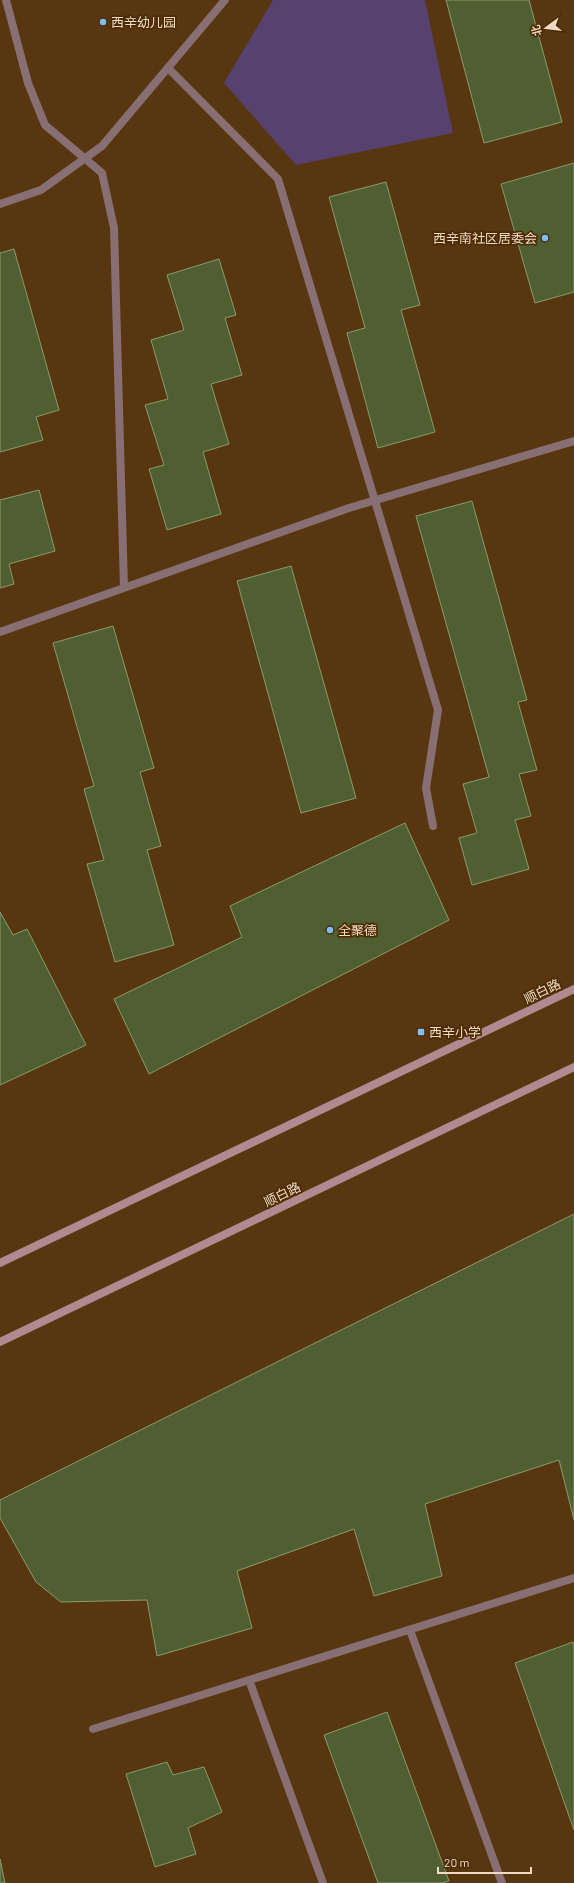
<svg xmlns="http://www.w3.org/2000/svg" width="574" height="1883" viewBox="0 0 574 1883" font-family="Barlow,'Noto Sans SC',sans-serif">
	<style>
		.green { fill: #57416f }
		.building { fill: #4f5f31; stroke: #8a9c6c }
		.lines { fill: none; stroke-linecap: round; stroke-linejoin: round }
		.service { stroke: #886f74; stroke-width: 8 }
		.minor { stroke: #886f74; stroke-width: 8 }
		.secondary { stroke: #b08991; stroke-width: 8 }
		.poi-dot { fill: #7abff8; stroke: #4d2c03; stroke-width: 1.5 }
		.labels { text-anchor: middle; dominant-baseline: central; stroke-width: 3.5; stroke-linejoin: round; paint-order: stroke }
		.poi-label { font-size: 13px; fill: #efdac6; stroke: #4d2c03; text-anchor: start }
		.street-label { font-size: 13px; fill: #efdac6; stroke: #4d2c03 }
	</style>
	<rect width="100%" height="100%" fill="#583610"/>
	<!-- green -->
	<path class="green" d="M273 0H425L453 133 296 165 224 83Z"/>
	<!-- building -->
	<g class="building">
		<path d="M446 0H529L562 122 484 143Z"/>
		<path d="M574 163V292L535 303 501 184Z"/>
		<path d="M386 182 420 305 401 310 435 432 378 448 347 333 365 328 329 197Z"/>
		<path d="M14 249 59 410 36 417 43 440 0 452V253Z"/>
		<path d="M219 259 236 315 225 318 242 375 211 384 229 444 203 452 221 514 167 530 149 469 164 465 145 405 168 399 151 340 184 330 167 275Z"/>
		<path d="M39 490 55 551 9 564 14 584 0 588V500Z"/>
		<path d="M472 501 527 700 518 702 537 770 519 774 531 816 515 820 529 869 472 885 459 838 477 833 463 784 489 777 416 516Z"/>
		<path d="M291 566 356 798 301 813 237 581Z"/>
		<path d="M113 626 154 768 140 772 161 846 147 850 174 945 115 962 87 864 104 860 84 789 94 786 53 643Z"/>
		<path d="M405 823 449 920 149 1074 114 999 242 937 230 906Z"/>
		<path d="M0 912 13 935 27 929 86 1045 0 1085Z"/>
		<path d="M574 1214V1520L559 1460 425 1504 442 1576 374 1596 354 1529 237 1571 252 1628 157 1656 147 1600 61 1602 36 1582 0 1518V1500Z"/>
		<path d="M573 1642 574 1646V1830L515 1663Z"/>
		<path d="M387 1712 449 1881 442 1883H378L324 1735Z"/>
		<path d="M167 1762 173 1775 204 1767 222 1812 188 1828 196 1854 155 1867 126 1774Z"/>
		<path d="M0 1859 5 1883H0Z"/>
	</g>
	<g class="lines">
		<!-- service -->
		<g class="service">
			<path d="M6 0 28 83 45 125 102 173 114 228 124 587"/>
			<path d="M168 68 278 179 438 710 426 788 433 826"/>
			<path d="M0 632 349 508 574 441"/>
			<path d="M410 1630 502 1883"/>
			<path d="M249 1680 323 1883"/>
		</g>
		<!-- minor -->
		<g class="minor">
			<path d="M0 204 41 190 102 146 225 0"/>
			<path d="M93 1729 574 1578"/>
		</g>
		<!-- secondary -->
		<g class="secondary">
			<path d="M0 1263 574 989"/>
			<path d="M0 1342 574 1067"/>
		</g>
	</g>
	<!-- markers -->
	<g class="poi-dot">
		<circle cx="103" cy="22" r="4"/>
		<circle cx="545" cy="238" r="4"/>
		<circle cx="330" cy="930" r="4"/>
		<rect x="417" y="1028" width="8" height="8" rx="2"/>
	</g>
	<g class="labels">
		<!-- poi labels -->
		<g class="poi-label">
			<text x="111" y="22">西辛幼儿园</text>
			<text x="537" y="238" text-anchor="end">西辛南社区居委会</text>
			<text x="338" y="930">全聚德</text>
			<text x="429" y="1032">西辛小学</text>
		</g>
		<!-- street labels -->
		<g class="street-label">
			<text transform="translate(542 991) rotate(-26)">顺白路</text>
			<text transform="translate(282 1194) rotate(-26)">顺白路</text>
		</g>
	</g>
	<!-- north arrow -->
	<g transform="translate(546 28) rotate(255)" stroke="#4d2c03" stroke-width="3" paint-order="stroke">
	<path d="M0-3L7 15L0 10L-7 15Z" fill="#efdac6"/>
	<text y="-6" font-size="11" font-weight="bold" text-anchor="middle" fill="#efdac6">北</text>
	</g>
	<!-- scale -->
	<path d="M438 1867v6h93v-6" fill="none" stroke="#efdac6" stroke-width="2"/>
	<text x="444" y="1867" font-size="12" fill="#efdac6" stroke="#4d2c03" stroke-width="3" paint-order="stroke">20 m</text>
</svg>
